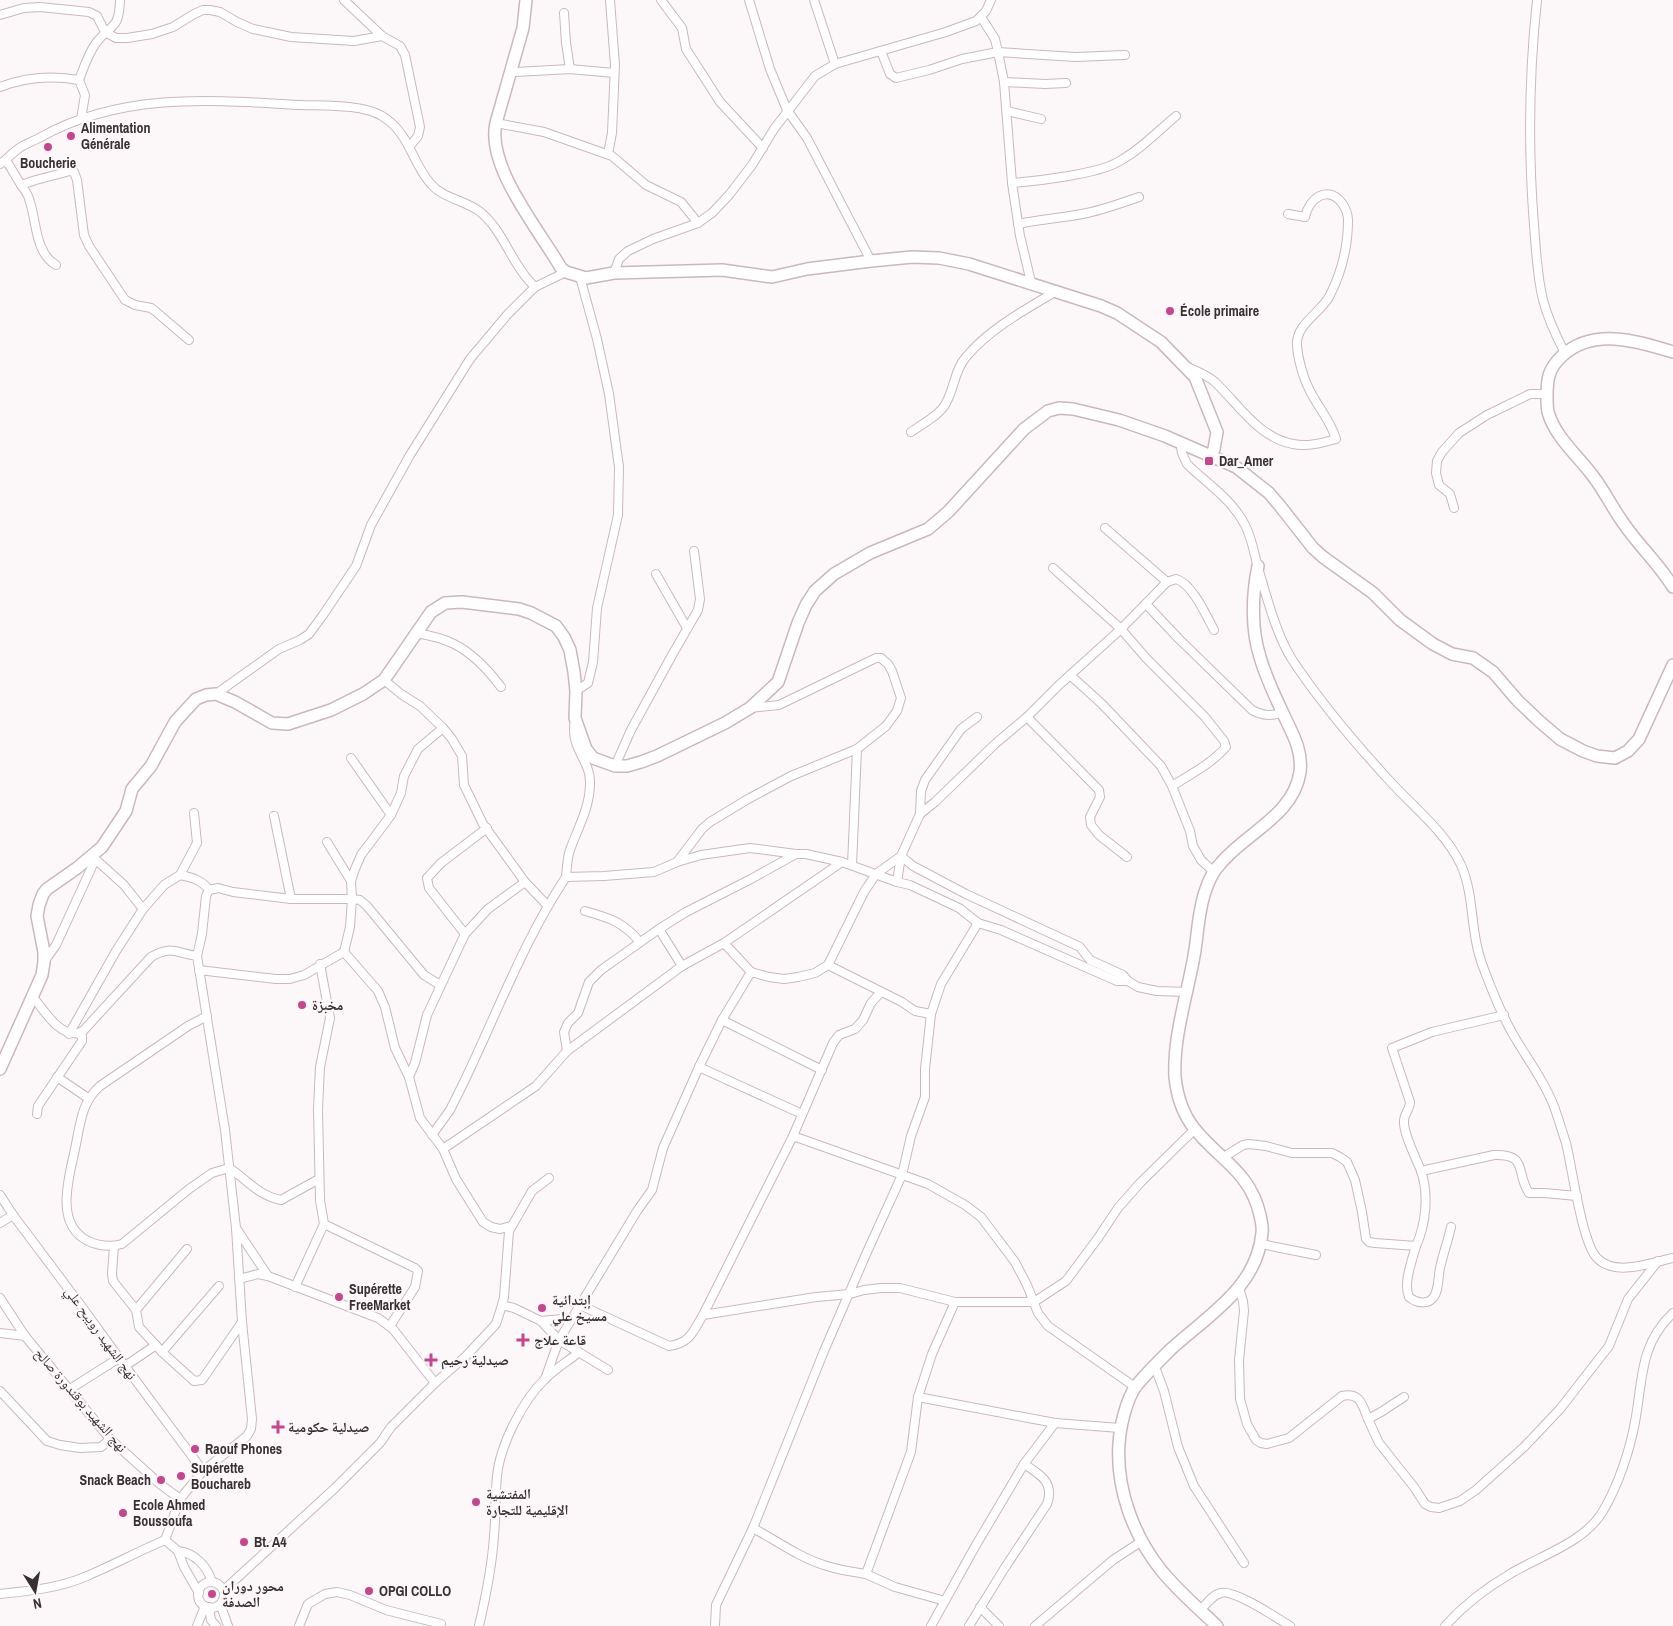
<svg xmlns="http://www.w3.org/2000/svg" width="1673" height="1626" viewBox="0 0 1673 1626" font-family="'Archivo Narrow','Noto Naskh Arabic',sans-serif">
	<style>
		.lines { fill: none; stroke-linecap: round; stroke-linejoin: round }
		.street-casing { stroke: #cbb7c0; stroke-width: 10 }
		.secondary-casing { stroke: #cbb7c0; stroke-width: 14 }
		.street { stroke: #fff; stroke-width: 8 }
		.secondary { stroke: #fff; stroke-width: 11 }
		.poi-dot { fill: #c7458d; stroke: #fcf8fa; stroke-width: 2 }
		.labels { text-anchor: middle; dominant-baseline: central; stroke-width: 4.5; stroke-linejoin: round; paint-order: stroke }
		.poi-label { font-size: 14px; font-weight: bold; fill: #383033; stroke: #fcf8fa; text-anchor: start }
		.street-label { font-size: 14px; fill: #383033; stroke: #fcf8fa }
	</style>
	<rect width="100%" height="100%" fill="#fcf8fa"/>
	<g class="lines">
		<defs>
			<g id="street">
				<path d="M344 0 382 36 400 46 405 55 420 127 418 136 410 146"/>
				<path d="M661 0 682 28 686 49 720 102 763 148"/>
				<path d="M749 0 770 69 787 110 807 138 871 261"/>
				<path d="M814 0 835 64"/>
				<path d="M1537 0C1529 74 1528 150 1534 225 1536 250 1537 276 1543 300 1548 319 1556 336 1565 353"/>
				<path d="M564 13 566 43 570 69"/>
				<path d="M0 15 24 8 40 7 89 12 97 16 105 32 116 38H127L152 34 173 27 194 14 203 10H210L220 12 237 22 253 29 291 37 354 41 382 36"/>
				<path d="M981 17 995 39 998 52 1004 82 1012 183"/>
				<path d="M881 51 890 74 896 78 929 70 962 59 998 52 1075 57 1125 55"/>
				<path d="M510 71 516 72 570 69 614 73"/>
				<path d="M79 80C84 67 88 54 96 43 111 23 119 31 120 0"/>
				<path d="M1004 82 1045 84 1066 83"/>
				<path d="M0 87C26 77 51 75 79 80L85 95 81 119"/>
				<path d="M1007 111 1041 119"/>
				<path d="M496 123 544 132 612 156 646 185 681 202 698 223"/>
				<path d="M608 154 612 133 615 65 610 0"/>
				<path d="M6 160 21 185 36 180 70 171 74 172 77 180 84 235 89 246 125 300 135 305 151 308 155 311 189 340"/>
				<path d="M0 164C7 159 13 152 21 147 27 143 34 141 41 137 122 92 211 100 300 105 324 106 362 104 382 116 410 133 411 161 430 183 442 198 464 200 479 211 499 226 508 253 523 273 526 278 531 283 535 287L566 272"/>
				<path d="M21 185C24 189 28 194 29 199 37 220 34 252 56 265"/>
				<path d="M1018 224C1041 219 1064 218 1087 213 1105 209 1122 203 1139 197"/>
				<path d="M614 273 619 259 628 251 653 239 698 223 712 213 729 195 752 165 774 129 815 76 835 64 946 32 976 21 986 11 991 0"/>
				<path d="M1031 282 1020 236 1012 183C1038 181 1097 174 1118 162 1140 150 1157 132 1176 116"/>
				<path d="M1187 367C1197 371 1207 375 1215 382 1238 404 1259 438 1293 444 1307 447 1322 443 1336 439 1331 421 1317 406 1309 389 1303 377 1298 359 1297 346 1295 325 1320 313 1329 297 1341 274 1348 246 1348 220 1348 213 1346 209 1342 203 1327 184 1309 199 1305 217L1288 214"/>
				<path d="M911 432C922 424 940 415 946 403 954 389 955 369 966 357 988 330 1026 309 1055 292"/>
				<path d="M1180 442 1182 453 1187 464C1206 483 1232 499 1245 525 1252 538 1254 553 1258 568 1267 597 1276 635 1293 661 1319 700 1355 743 1387 778 1411 805 1446 832 1461 865 1470 885 1471 907 1474 929 1476 944 1479 958 1485 972 1493 993 1502 1016 1514 1036 1529 1062 1548 1086 1557 1115 1560 1124 1563 1134 1566 1143 1572 1167 1582 1243 1597 1258 1615 1277 1650 1263 1673 1258"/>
				<path d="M1454 508 1450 494 1439 485 1436 473 1437 461 1442 452 1459 433 1487 415 1530 394H1547"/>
				<path d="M1105 528 1167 582"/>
				<path d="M1053 568 1121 629 1146 658 1205 717 1224 741 1226 747C1211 764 1191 774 1172 786"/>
				<path d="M656 574 687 628"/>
				<path d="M1146 604 1179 639 1252 710C1263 716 1271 716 1282 713"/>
				<path d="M416 633C428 635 442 638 454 644 472 653 489 671 501 687"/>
				<path d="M1070 675 1102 704 1161 766 1172 786 1190 831 1193 846 1201 860 1214 872"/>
				<path d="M384 680 401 694 420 706 443 728 452 739 462 756 464 785 483 824 525 882 547 905"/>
				<path d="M576 691 588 683 593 662 597 608 618 515 619 467 609 394 597 339 580 277"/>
				<path d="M216 694 279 649 300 640 309 634 323 615 356 566 371 525 410 455 470 359 507 315 535 287"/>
				<path d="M1027 717 1099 790 1100 797 1090 817 1091 825 1099 835 1127 857"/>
				<path d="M575 720C569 749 591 760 590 783 590 808 578 827 570 850 567 858 567 868 566 877L604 876 654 872 677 862 701 855 750 848 796 854H806L842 862 897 882 910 885 959 908 978 923 1001 930 1110 978 1117 981H1128"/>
				<path d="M443 728 418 749 404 776 401 793 391 815 361 855 355 869 351 881 352 899 350 927 344 952 378 991 385 1007 395 1048 409 1077 420 1118 443 1149 456 1179 483 1222 491 1227 500 1229 511 1226"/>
				<path d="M351 758 391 815"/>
				<path d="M615 766 631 730 671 657 698 610 700 599 694 551"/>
				<path d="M920 814 921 791 925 780 961 729 977 717"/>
				<path d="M274 816 291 899"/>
				<path d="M327 842 351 881"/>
				<path d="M93 857 124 885 143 909"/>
				<path d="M677 862 702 829 710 822 748 799 791 776 857 749 886 726 897 711 901 698 892 671 888 664 881 658H876L779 705 750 708"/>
				<path d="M852 865 857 749"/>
				<path d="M180 875 197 843 194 813"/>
				<path d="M897 882 901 856 920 814 935 802 995 744 1027 717 1059 685 1121 629 1167 582 1176 579C1192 583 1207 617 1214 630"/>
				<path d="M585 911C610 918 623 922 640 942"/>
				<path d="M465 934 429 888 427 878 441 863 487 828"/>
				<path d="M197 956 202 934 206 896 209 890 218 888 233 892 291 899H352L360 900 367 906 424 975 440 985"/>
				<path d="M44 962 56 945 95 860"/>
				<path d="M828 965 902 1002 915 1011 931 1014 941 984 978 923"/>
				<path d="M682 966 659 929 686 912 751 879 796 854"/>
				<path d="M199 970 276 979H290L304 975 344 952"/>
				<path d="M751 972 724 943 842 862"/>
				<path d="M207 1016 188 1026 100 1086C81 1102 80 1126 75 1149 69 1178 54 1224 88 1241 99 1246 111 1247 122 1244L189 1189 212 1173 229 1168C248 1180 257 1195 281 1200L319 1179"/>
				<path d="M722 1020 822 1070"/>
				<path d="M69 1034 116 951 143 909 164 885 180 875C191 877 202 880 209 890"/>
				<path d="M567 1051 564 1032 568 1023 578 1013 589 982 601 970 659 929"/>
				<path d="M699 1067 802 1114"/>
				<path d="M57 1077 88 1098"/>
				<path d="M409 1077 415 1063 427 1015 465 934 488 909 525 882"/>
				<path d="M37 1114 38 1106 82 1041V1036L78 1034"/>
				<path d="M432 1135 450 1110 460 1090C495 1019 522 943 566 877"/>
				<path d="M793 1136 928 1184 965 1205 981 1217 1015 1262 1027 1285 1038 1313 1048 1326 1135 1387"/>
				<path d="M443 1149 536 1086 567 1051 682 966 724 943"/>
				<path d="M1224 1157 1243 1145 1249 1144 1266 1146 1292 1153H1332L1340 1157 1347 1162 1355 1180 1362 1212 1366 1239 1369 1242 1375 1243 1416 1246C1412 1261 1403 1283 1409 1297 1416 1303 1427 1305 1433 1298 1439 1291 1438 1277 1440 1268 1443 1254 1448 1241 1451 1227"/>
				<path d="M1421 1171C1416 1158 1403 1133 1404 1121 1404 1114 1410 1109 1410 1102L1392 1048 1432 1032 1504 1015"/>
				<path d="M0 1195 13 1215 82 1307 119 1358 203 1471"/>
				<path d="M0 1223 13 1215"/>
				<path d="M324 1224 415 1268 418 1271 415 1287 390 1326"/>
				<path d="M236 1228 268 1276"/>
				<path d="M1261 1244 1316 1255"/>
				<path d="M114 1246 112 1274 113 1281 136 1310 139 1327 162 1352 194 1381 202 1380 242 1322"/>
				<path d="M1416 1246C1426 1224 1429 1194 1421 1171L1494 1155C1529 1154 1515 1172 1529 1193H1544L1577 1196"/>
				<path d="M239 1279 258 1274 268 1276 378 1318 393 1329 435 1383"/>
				<path d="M295 1287 324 1224 320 1200 318 1109 320 1067 330 1018 320 964"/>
				<path d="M1239 1288 1243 1301 1244 1311 1239 1360 1240 1399 1247 1424 1256 1440 1261 1443 1267 1444 1289 1438 1342 1396C1360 1392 1362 1404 1368 1419L1381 1412 1404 1397"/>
				<path d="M0 1298 25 1336"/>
				<path d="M502 1305 504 1297 509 1231 532 1191 549 1178"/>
				<path d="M580 1305 669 1346C690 1343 693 1332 703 1315L793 1136 833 1043 839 1035 855 1029 863 1020 871 1003 881 992"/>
				<path d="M136 1310 187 1249"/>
				<path d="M703 1315 816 1297 850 1294 864 1290 881 1288H900L955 1302H1034L1066 1281 1098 1238 1118 1208 1140 1183 1195 1129"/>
				<path d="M541 1321 572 1318"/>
				<path d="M0 1333 25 1336 110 1439 160 1484 180 1499"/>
				<path d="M162 1352 219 1286"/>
				<path d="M125 1366 156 1345"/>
				<path d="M1155 1367 1164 1391 1178 1447 1194 1486 1244 1563"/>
				<path d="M608 1370 559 1340 637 1211 652 1190 663 1148 699 1067 722 1020 751 972 769 977 784 979 798 977 815 973 828 965 864 892 876 874 901 856 913 866 966 894 1080 947 1090 960 1123 975 1128 981 1138 987 1157 991 1187 992"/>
				<path d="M70 1389 119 1358"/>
				<path d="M0 1391 47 1441 60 1445 80 1448 101 1447 110 1439"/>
				<path d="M918 1397 1055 1423 1120 1428"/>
				<path d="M1368 1419 1379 1443 1414 1487 1425 1504 1431 1507 1439 1508 1460 1501 1476 1490 1524 1447 1560 1409 1609 1346 1628 1299 1658 1261"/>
				<path d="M753 1528C777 1541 800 1558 827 1566 839 1570 853 1572 866 1574"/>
				<path d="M165 1540 178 1551 184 1567 199 1593"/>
				<path d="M178 1551C195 1553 207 1566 212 1582"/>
				<circle cx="211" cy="1595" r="13"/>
				<path d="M224 1590 335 1488 380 1443 391 1427 435 1383 466 1356 496 1324 502 1305 514 1308 541 1321 559 1340 545 1379"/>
				<path d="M0 1594C29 1591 60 1588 87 1576 113 1565 139 1551 165 1540L180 1499 203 1471 247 1436 251 1429 252 1419 242 1322 236 1228 225 1130 197 956C176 953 171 945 151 957L83 1031C62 1042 44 1010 33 997"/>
				<path d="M945 1601 895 1587 866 1574 911 1452 918 1397 932 1354 955 1302"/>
				<path d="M219 1605 222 1609 228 1626"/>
				<path d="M209 1607 211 1620 216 1626"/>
				<path d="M980 1607 999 1626"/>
				<path d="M1201 1610C1206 1604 1212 1595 1221 1593 1234 1589 1277 1618 1290 1626"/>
				<path d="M197 1626 205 1606"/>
				<path d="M299 1626 308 1604 325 1594 337 1592 350 1595 386 1610 441 1624"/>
				<path d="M479 1626C486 1596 492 1567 494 1536 496 1516 495 1496 497 1476 500 1445 523 1400 545 1379 555 1369 568 1361 578 1353"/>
				<path d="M715 1626 716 1605 753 1528 824 1351 867 1252 902 1175 911 1136 925 1097V1069L931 1014"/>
				<path d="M931 1626 976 1545 1024 1464 1055 1423"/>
				<path d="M969 1626 1004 1569 1047 1504C1055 1483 1040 1474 1024 1464"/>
				<path d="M1035 1626 1113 1560 1142 1541"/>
				<path d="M1445 1626C1463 1606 1486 1588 1510 1574 1541 1555 1584 1543 1603 1511 1618 1486 1630 1450 1635 1422 1643 1380 1639 1345 1673 1313"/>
			</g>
			<g id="secondary">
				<path d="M526 0 523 28 496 123C486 167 540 231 561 268L566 272 586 278 614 273 722 270 772 277 807 269 871 261 912 257 939 258 969 264 1101 306 1117 313 1161 342 1195 377 1217 432 1214 449 1211 455"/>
				<path d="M1673 352C1637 341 1593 327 1562 356 1548 369 1547 379 1547 397 1547 401 1547 407 1548 412 1555 437 1578 456 1593 476 1605 492 1613 509 1624 524 1639 546 1659 564 1673 587"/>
				<path d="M0 1069 42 975 44 962V952L37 916 39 905 43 894 47 889 77 868 102 847 126 811 132 789 151 766 175 722 196 699 206 695 216 694 235 702 272 723 288 724 331 710 363 694 384 680 431 612 445 603 462 602 519 609 531 613 556 626 564 637 570 650 574 672 576 691 575 718 586 749 593 758 615 766H627L641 762 657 756 725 723 750 708 778 682 798 623 806 605 815 591 834 574 870 553 928 529 948 512 1024 429 1048 411 1059 408 1073 409 1119 420 1165 436 1236 467 1269 493 1280 506 1313 548 1323 557 1373 593 1400 620 1433 644 1452 654 1473 658 1493 672 1518 701 1539 721 1560 739 1583 751 1597 756 1615 758 1628 751 1639 739 1673 665"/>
				<path d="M1217 1626C1198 1608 1177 1590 1161 1570 1133 1535 1116 1488 1119 1444 1120 1427 1126 1400 1136 1386 1144 1376 1161 1359 1170 1350 1207 1316 1257 1288 1262 1233 1263 1226 1261 1221 1260 1215 1250 1171 1218 1159 1194 1128 1182 1113 1177 1096 1175 1077 1173 1037 1187 996 1194 956 1198 934 1198 910 1206 889 1209 880 1214 870 1221 863 1246 833 1294 815 1300 772 1303 748 1290 730 1281 709 1273 692 1265 675 1260 657 1251 629 1252 595 1258 566"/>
			</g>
		</defs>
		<!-- street casing -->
		<use href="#street" class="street-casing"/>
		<!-- secondary casing -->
		<use href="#secondary" class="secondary-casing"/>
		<!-- street -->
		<use href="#street" class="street"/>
		<!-- secondary -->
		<use href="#secondary" class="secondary"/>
	</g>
	<!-- markers -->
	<g class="poi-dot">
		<circle cx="71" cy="136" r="5"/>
		<circle cx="48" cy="147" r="5"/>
		<circle cx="1170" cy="311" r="5"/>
		<rect x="1204" y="456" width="10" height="10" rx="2.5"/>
		<circle cx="302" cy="1005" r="5"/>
		<circle cx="339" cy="1297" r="5"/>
		<circle cx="542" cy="1308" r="5"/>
		<path d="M520.5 1332.5h5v5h5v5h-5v5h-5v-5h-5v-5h5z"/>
		<path d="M428.5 1352.5h5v5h5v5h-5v5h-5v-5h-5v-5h5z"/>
		<path d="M275.5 1419.5h5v5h5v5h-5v5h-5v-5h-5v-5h5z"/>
		<circle cx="195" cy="1449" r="5"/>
		<circle cx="181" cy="1476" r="5"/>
		<circle cx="161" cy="1480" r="5"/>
		<circle cx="476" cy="1502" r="5"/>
		<circle cx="123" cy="1513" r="5"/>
		<circle cx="244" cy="1542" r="5"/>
		<circle cx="369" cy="1591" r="5"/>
		<circle cx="212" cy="1594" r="5"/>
	</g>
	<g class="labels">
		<!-- poi labels -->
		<g class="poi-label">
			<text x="81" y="128">Alimentation<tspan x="81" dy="16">Générale</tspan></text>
			<text x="48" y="163" text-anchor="middle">Boucherie</text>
			<text x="1180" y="311">École primaire</text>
			<text x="1219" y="461">Dar_Amer</text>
			<text x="312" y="1005">مخبزة</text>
			<text x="349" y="1289">Supérette<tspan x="349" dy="16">FreeMarket</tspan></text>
			<text x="552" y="1300">إبتدائية<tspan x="552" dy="16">مسيخ علي</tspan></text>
			<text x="534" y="1340">قاعة علاج</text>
			<text x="441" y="1360">صيدلية رحيم</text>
			<text x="288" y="1427">صيدلية حكومية</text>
			<text x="205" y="1449">Raouf Phones</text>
			<text x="191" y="1468">Supérette<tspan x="191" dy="16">Bouchareb</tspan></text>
			<text x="151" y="1480" text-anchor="end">Snack Beach</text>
			<text x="486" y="1494">المفتشية<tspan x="486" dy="16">الإقليمية للتجارة</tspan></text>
			<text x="133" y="1505">Ecole Ahmed<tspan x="133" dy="16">Boussoufa</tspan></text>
			<text x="254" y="1542">Bt. A4</text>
			<text x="222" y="1586">محور دوران<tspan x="222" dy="16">الصدفة</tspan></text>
			<text x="379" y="1591">OPGI COLLO</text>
		</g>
		<!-- street labels -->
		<g class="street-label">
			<text transform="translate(101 1333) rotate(54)">نهج الشهيد رويبح علي</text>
			<text transform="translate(81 1400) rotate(49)">نهج الشهيد بوقندورة صالح</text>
		</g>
	</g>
	<!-- north arrow -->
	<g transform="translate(35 1591) rotate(169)" stroke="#fcf8fa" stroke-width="4" paint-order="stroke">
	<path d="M0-4L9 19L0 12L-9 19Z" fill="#383033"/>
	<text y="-8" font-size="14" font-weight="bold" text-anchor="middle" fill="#383033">N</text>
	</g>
</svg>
